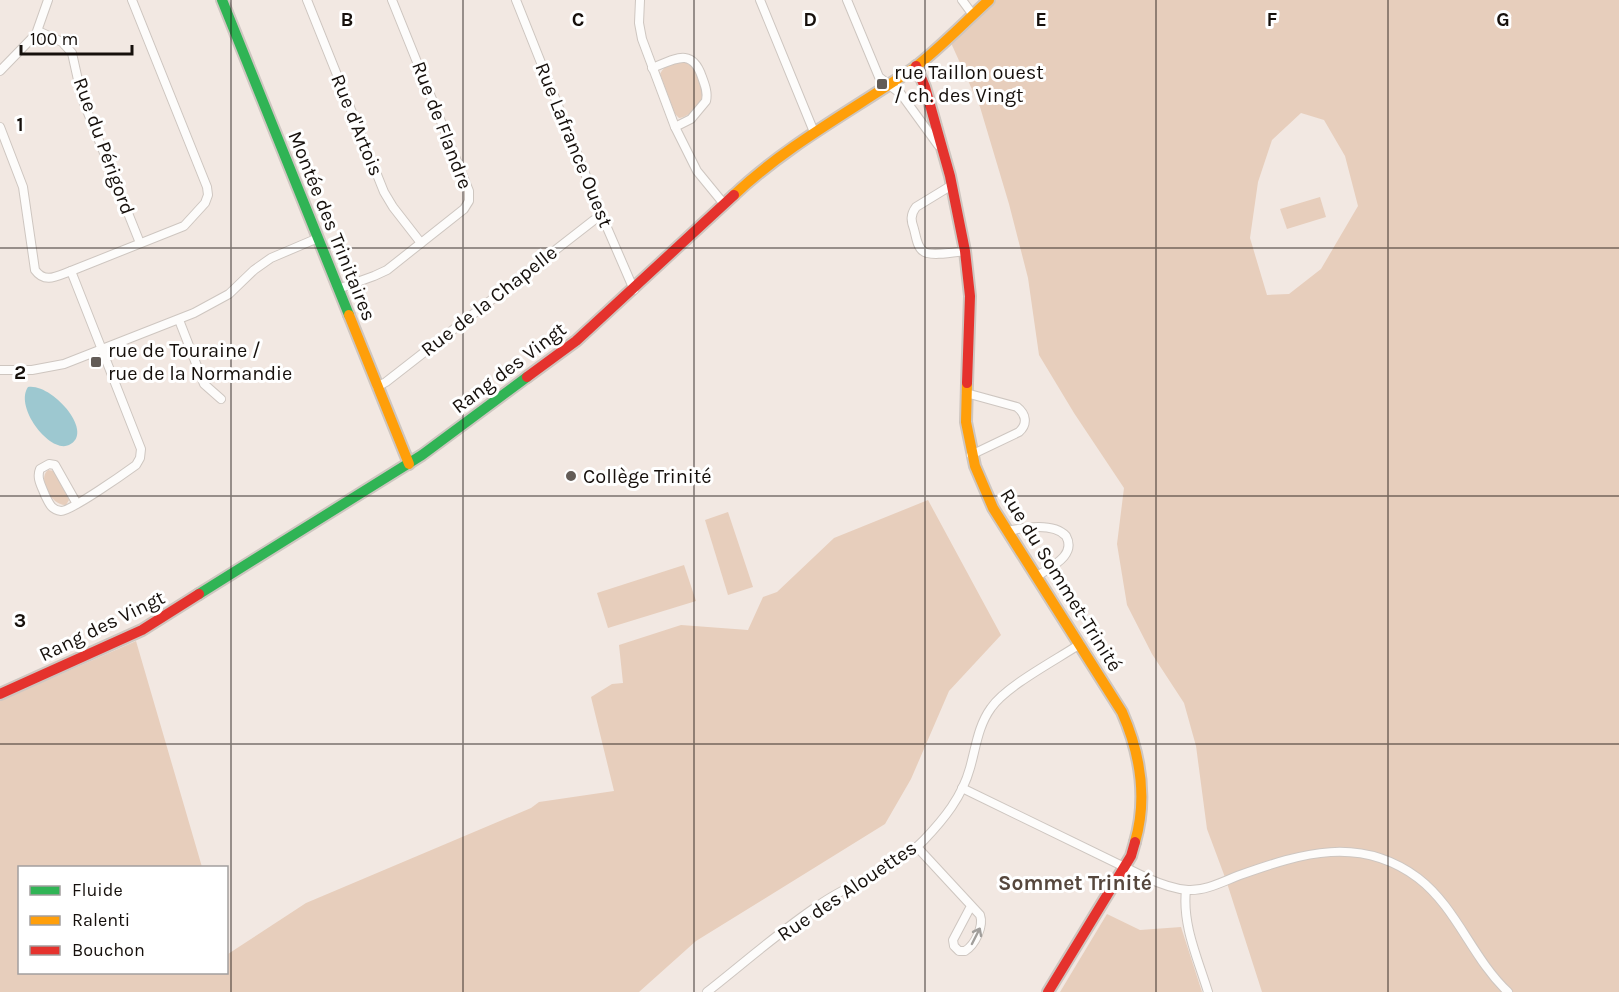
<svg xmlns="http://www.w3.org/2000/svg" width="1619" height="992" viewBox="0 0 1619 992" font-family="Karla,sans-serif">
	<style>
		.green { fill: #e7cebc; fill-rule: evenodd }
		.water { fill: #9dc8d0 }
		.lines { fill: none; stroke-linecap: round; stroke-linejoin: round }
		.street-casing { stroke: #cec6c0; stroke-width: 10 }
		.fast-casing { stroke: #cec6c0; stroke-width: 14 }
		.slow-casing { stroke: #cec6c0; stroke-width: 14 }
		.jam-casing { stroke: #cec6c0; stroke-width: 14 }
		.street { stroke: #fdfcfb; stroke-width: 8 }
		.fast { stroke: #30b455; stroke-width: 10 }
		.slow { stroke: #ff9f0a; stroke-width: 10 }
		.jam { stroke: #e5322d; stroke-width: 10 }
		.oneway { stroke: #a19e9b }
		.grid { fill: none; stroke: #16100c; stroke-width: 1.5; stroke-opacity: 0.55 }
		.poi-dot { fill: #635c57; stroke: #fff; stroke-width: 2 }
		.labels { text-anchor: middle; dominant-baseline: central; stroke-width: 6; stroke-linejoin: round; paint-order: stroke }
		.poi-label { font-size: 20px; fill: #16100c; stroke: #fff; text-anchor: start }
		.street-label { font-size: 20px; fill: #16100c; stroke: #fff }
		.neighbourhood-label { font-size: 21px; font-weight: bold; fill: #56473d; stroke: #fff }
		.grid-label { font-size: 20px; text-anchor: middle; font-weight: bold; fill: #16100c; stroke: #fff; stroke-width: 6; stroke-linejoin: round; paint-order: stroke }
	</style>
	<rect width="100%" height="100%" fill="#f2e8e2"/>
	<!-- green -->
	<g class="green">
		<path d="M996 0H1619V992H1262L1226 880 1207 829 1196 746 1184 703 1152 654 1127 605 1117 544 1124 488 1074 413 1039 355 1028 278 1009 204 980 107 951 43ZM1301 113 1324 120 1345 156 1358 206 1321 269 1289 294 1267 295 1250 238 1258 182 1272 140Z"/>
		<path d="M682 61C694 63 704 84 703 96 702 106 688 117 679 118L674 113 660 74C664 65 673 63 682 61Z"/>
		<path d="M1320 197 1326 217 1287 229 1280 209Z"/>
		<path d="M48 470 54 471 69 500 66 505C51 506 37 478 48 470Z"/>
		<path d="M928 500 1001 635 949 691 911 779 885 824 696 941 639 992H0V701L136 641 202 867 20 868V972H226L227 952 228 954 306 903 531 808 539 802 614 791 591 697 612 684 623 683 619 645 681 625 748 630 763 597 777 592 834 538Z"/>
		<path d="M728 512 753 587 728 595 705 520Z"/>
		<path d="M684 565 696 601 608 628 597 593Z"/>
		<path d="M1107 914 1140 930 1181 927 1202 992H1060Z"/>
	</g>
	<!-- water -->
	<path class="water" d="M28 387C52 383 96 433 69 445 50 454 14 407 28 387Z"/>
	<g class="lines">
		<defs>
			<g id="street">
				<path d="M307 0 384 192 393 207 421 243"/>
				<path d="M516 0 602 216 634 290"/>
				<path d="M640 0 639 23 642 39 675 127 697 171 724 204"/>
				<path d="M760 0 814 132"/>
				<path d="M847 0 879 77 901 94 938 145"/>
				<path d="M962 0 973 15"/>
				<path d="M38 31 62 42 72 53 82 98 140 243"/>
				<path d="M652 68C675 59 692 47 702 77 705 85 708 93 706 101L691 119 675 127"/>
				<path d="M0 71 36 34 48 0"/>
				<path d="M0 127 23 187 35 270C45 284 57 276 71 271L141 449 140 458 136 465C125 473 71 511 61 511 51 510 49 503 45 495 42 487 36 478 40 469L49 464 55 465 77 504"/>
				<path d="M952 185 916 207C910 215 911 221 914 229 916 236 917 247 923 251 929 257 956 252 965 251"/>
				<path d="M71 271 184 226 205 203 208 195 207 187 132 0"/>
				<path d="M338 289 374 276 387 270 464 209 469 201V191L392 0"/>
				<path d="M179 320 204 384 221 399"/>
				<path d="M0 370H32L64 364 194 313 229 294 254 270 271 258 318 238"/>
				<path d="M377 387 386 382 594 220 602 216"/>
				<path d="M966 393 1017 407C1026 414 1028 424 1019 432L971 455"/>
				<path d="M1007 531C1023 528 1053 522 1066 536 1077 556 1050 567 1036 577"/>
				<path d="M962 788 1145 877C1158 883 1173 889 1188 890 1206 891 1224 881 1240 875 1302 853 1360 835 1418 878 1457 908 1472 958 1508 992"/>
				<path d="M917 847 980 915C984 926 975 945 965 951H959L954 946 953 940 971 906"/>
				<path d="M1186 890C1182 925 1198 959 1208 992"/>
				<path d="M707 992C744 963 780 931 819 905 853 881 895 870 924 840 944 819 962 797 970 768 976 747 978 726 991 708 1006 686 1056 660 1080 644"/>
			</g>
			<g id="fast">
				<path d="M222 0 349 315"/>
				<path d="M199 594 422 455 527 377"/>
			</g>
			<g id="slow">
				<path d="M734 195C788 144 853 110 914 68 938 50 966 21 989 0"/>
				<path d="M349 315 409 464"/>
				<path d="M967 383 966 422 975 466 993 508 1122 712C1140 753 1148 797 1135 842"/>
			</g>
			<g id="jam">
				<path d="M916 66 925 87 950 176 965 251 970 296 967 383"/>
				<path d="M527 377 576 341 734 195"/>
				<path d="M0 694 142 630 199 594"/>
				<path d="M1048 992 1131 856 1135 842"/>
			</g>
		</defs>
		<!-- street casing -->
		<use href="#street" class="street-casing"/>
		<!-- fast casing -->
		<use href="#fast" class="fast-casing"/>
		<!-- slow casing -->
		<use href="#slow" class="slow-casing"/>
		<!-- jam casing -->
		<use href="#jam" class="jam-casing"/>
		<!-- street -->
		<use href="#street" class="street"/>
		<!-- fast -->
		<use href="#fast" class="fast"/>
		<!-- slow -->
		<use href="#slow" class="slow"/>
		<!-- jam -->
		<use href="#jam" class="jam"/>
	</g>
	<!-- one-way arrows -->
	<defs><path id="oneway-shaft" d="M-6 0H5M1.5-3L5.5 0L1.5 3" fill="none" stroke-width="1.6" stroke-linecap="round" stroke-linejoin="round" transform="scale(1.5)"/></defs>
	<use class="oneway" href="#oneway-shaft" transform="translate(976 936) rotate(-63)"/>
	<!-- grid -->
	<path class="grid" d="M231 0V992M463 0V992M694 0V992M925 0V992M1156 0V992M1388 0V992M0 248H1619M0 496H1619M0 744H1619"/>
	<!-- markers -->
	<g class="poi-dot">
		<rect x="876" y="78" width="12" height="12" rx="3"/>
		<rect x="90" y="356" width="12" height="12" rx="3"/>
		<circle cx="571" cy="476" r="6"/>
	</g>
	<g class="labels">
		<!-- poi labels -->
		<g class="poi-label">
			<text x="894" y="72">rue Taillon ouest<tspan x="894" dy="23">/ ch. des Vingt</tspan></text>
			<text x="108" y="350">rue de Touraine /<tspan x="108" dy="23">rue de la Normandie</tspan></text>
			<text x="583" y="476">Collège Trinité</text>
		</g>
		<!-- street labels -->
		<g class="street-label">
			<text transform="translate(357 125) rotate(68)">Rue d'Artois</text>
			<text transform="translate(442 125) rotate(69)">Rue de Flandre</text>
			<text transform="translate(574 145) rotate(68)">Rue Lafrance Ouest</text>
			<text transform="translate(104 146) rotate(70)">Rue du Périgord</text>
			<text transform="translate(332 226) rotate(68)">Montée des Trinitaires</text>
			<text transform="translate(489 301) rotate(-38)">Rue de la Chapelle</text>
			<text transform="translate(509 368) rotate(-37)">Rang des Vingt</text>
			<text transform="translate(1061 580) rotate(58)">Rue du Sommet-Trinité</text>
			<text transform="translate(102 626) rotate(-26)">Rang des Vingt</text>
			<text transform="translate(847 891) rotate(-34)">Rue des Alouettes</text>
		</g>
		<!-- neighbourhood labels -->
		<g class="neighbourhood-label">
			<text x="1075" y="883">Sommet Trinité</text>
		</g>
	</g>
	<g class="grid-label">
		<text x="347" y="26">B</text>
		<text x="578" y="26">C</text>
		<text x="810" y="26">D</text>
		<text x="1041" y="26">E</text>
		<text x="1272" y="26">F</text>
		<text x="1503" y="26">G</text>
		<text x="20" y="131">1</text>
		<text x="20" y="379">2</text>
		<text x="20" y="627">3</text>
	</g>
	<!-- legend -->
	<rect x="18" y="866" width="210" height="108" fill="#ffffff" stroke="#a29f9e" stroke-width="1.5"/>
	<rect x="30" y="886" width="30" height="9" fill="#30b455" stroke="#a29f9e" stroke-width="1.5"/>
	<text x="72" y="896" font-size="18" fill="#16100c">Fluide</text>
	<rect x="30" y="916" width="30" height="9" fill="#ff9f0a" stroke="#a29f9e" stroke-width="1.5"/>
	<text x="72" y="926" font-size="18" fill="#16100c">Ralenti</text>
	<rect x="30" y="946" width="30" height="9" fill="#e5322d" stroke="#a29f9e" stroke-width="1.5"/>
	<text x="72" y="956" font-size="18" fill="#16100c">Bouchon</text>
	<!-- scale -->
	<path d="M21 45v9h111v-9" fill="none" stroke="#16100c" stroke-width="3"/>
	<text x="30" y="45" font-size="18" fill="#16100c" stroke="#ffffff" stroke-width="4.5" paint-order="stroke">100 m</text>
</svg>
